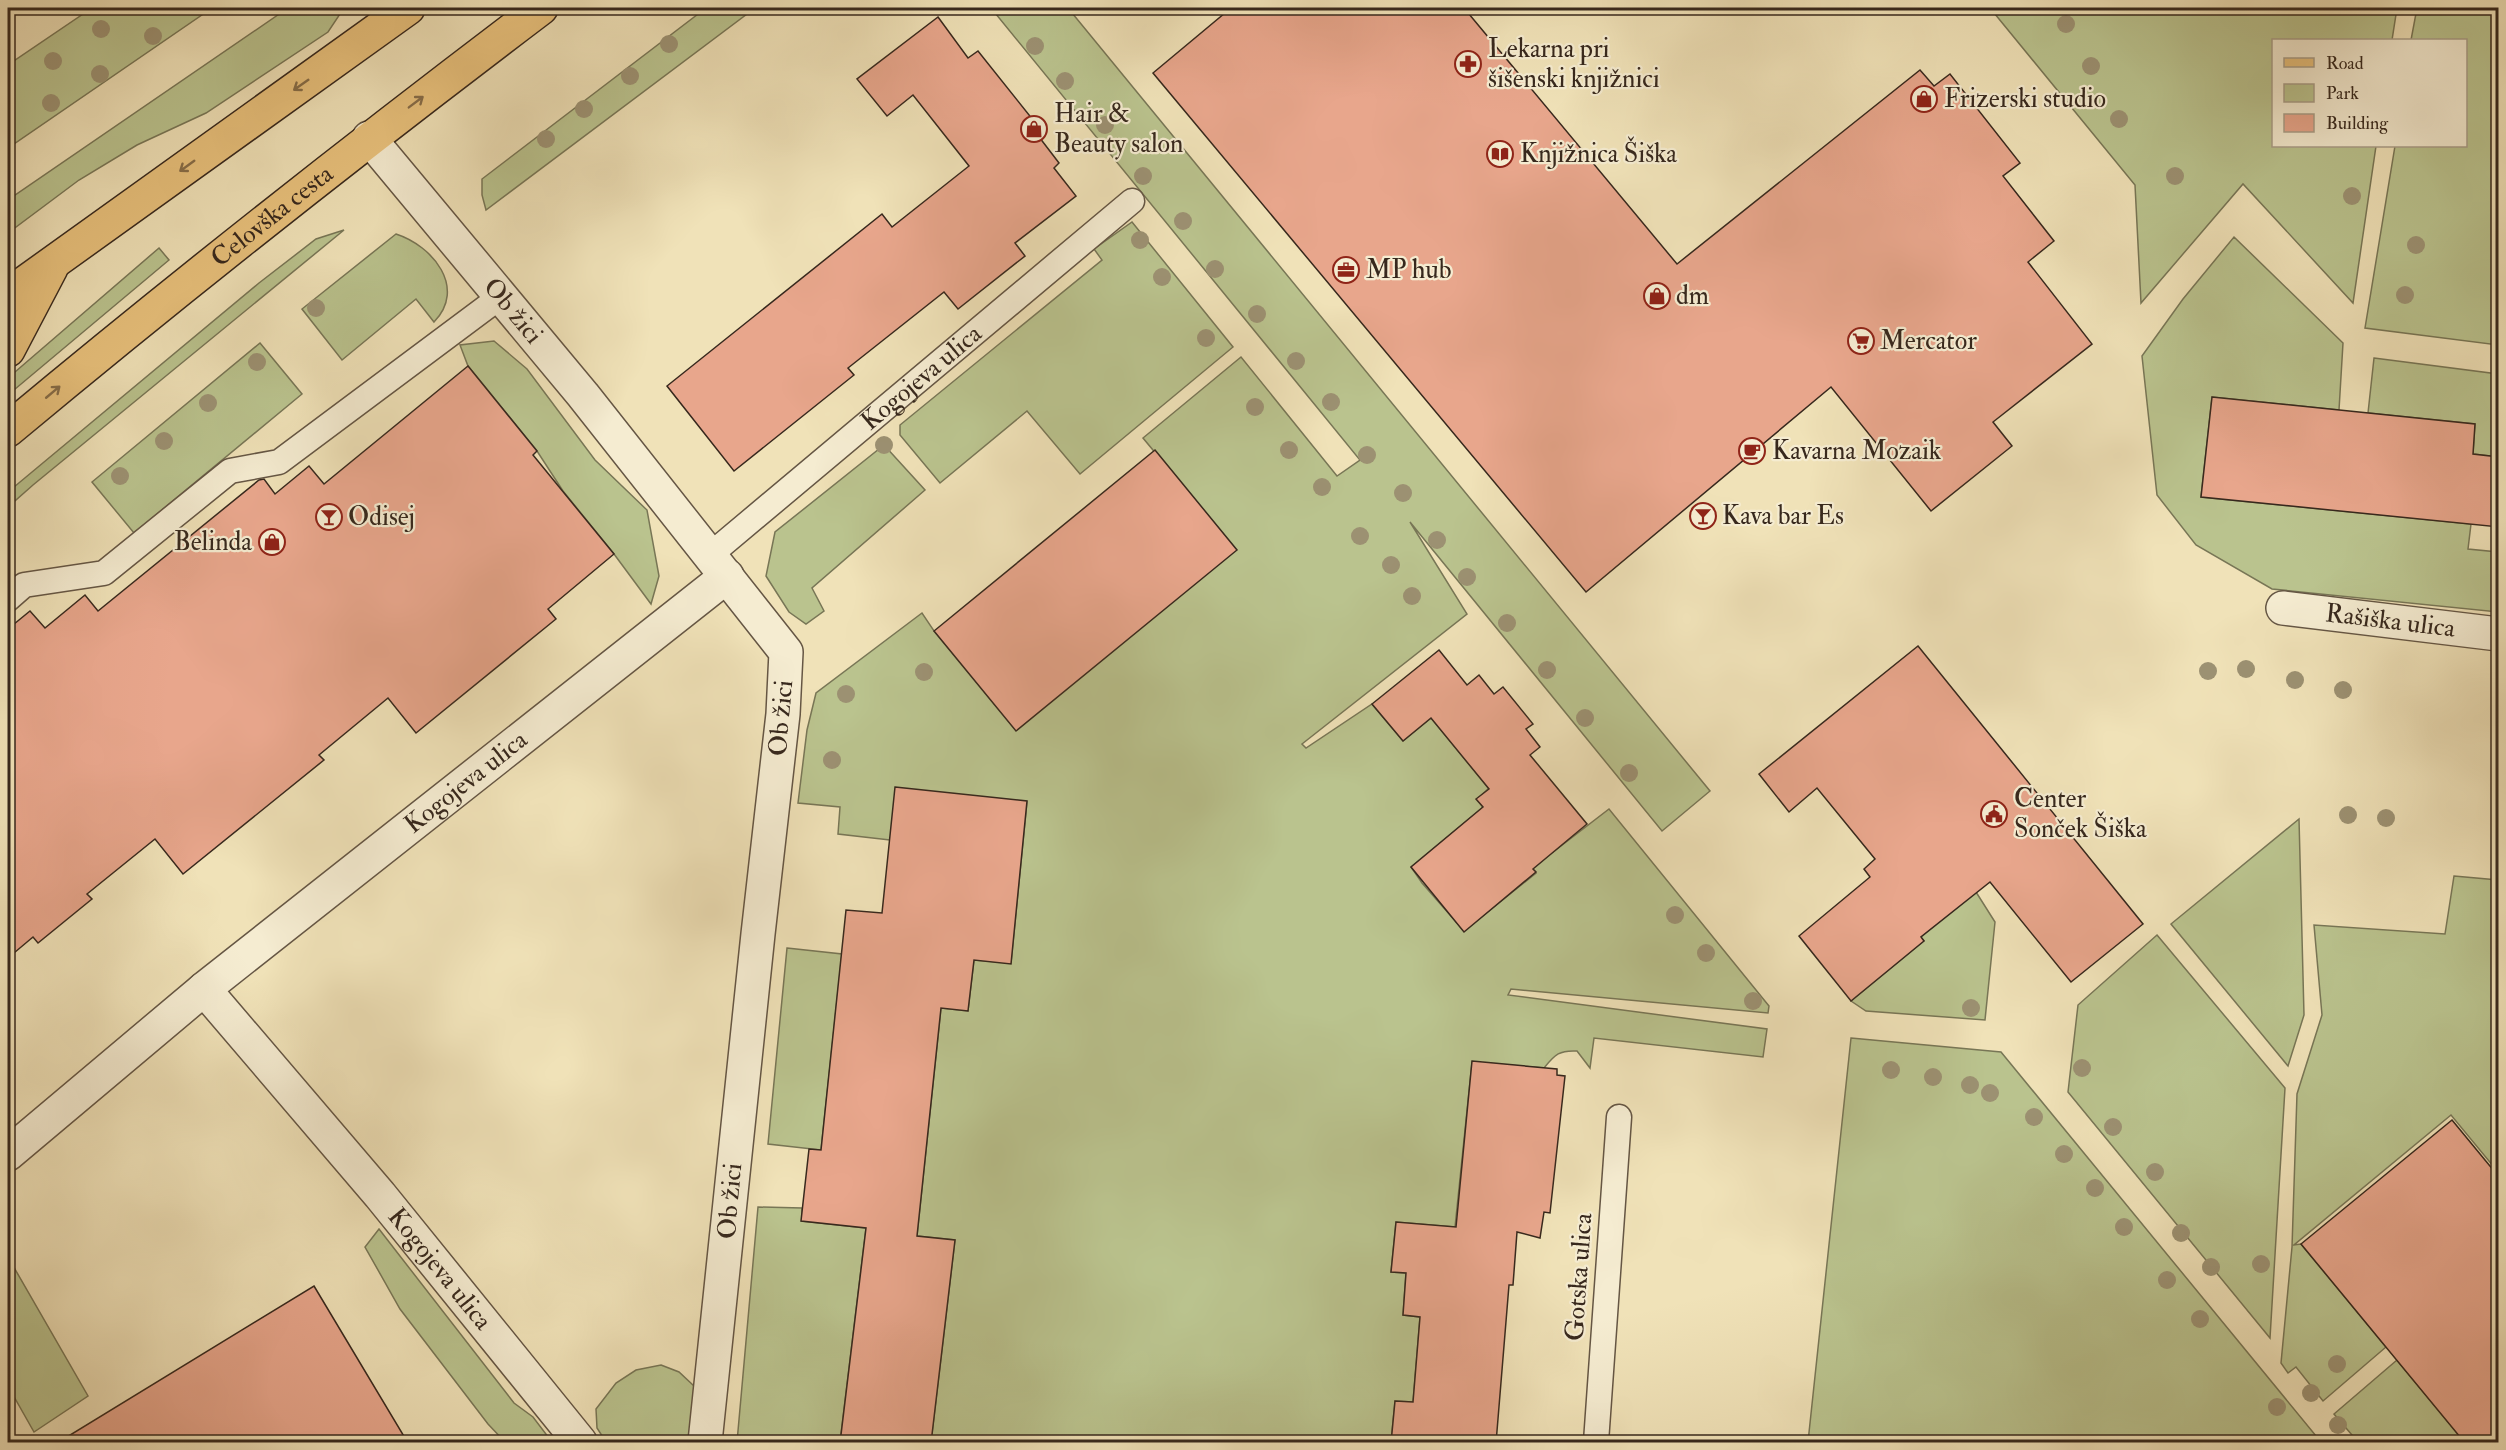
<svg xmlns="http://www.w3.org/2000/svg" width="2506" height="1450" viewBox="0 0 2506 1450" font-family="'IM FELL Double Pica',serif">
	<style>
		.green { fill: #bac38e; stroke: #787656; stroke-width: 1.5 }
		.building { fill: #e8a68c; stroke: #37281d; stroke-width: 1.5 }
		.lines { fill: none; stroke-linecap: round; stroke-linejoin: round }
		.service-casing { stroke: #655644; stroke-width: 27 }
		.minor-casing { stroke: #655644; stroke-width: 36 }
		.primary-casing { stroke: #37281d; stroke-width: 36 }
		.service { stroke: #f5ecd1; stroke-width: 24 }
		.minor { stroke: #f5ecd1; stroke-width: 33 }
		.primary { stroke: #e8c17c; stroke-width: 33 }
		.tree { fill: #9c9172 }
		.oneway { stroke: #876d48 }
		.labels { text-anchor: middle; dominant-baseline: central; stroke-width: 4.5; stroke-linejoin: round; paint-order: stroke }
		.poi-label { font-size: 26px; fill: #37281d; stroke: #f5ecd1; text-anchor: start }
		.street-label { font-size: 26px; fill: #37281d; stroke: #f5ecd1 }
	</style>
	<rect width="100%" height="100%" fill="#f0e2b8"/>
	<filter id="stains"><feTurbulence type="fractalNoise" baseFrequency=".00333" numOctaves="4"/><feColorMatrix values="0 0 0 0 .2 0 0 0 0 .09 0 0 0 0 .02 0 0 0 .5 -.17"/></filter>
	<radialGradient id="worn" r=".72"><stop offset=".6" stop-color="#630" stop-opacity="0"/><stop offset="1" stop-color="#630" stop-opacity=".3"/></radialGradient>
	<!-- green -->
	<g class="green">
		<path d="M92 8H212L8 148V65Z"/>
		<path d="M288 8H344L328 32 206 113 137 145 79 180 8 233V200Z"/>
		<path d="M706 8H755L486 210 482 195V179Z"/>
		<path d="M991 8H1068L1710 791 1662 831 1410 522 1467 614 1302 744 1306 748 1372 704 1403 741 1431 718 1489 788 1477 799 1483 807 1411 867 1422 883 1464 931 1536 873 1525 858 1553 852 1609 809 1769 1006 1768 1013 1511 989 1508 995 1767 1029 1763 1057 1594 1038 1590 1068 1577 1051C1560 1050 1555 1054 1544 1068L1472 1062 1455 1227 1396 1222 1391 1272 1406 1273 1403 1315 1420 1317 1413 1402 1395 1401 1391 1442H931L955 1240 917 1236 941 1008 968 1011 974 960 1011 963 1027 802 890 840 838 834 840 807 798 803 807 730 816 693 922 613 934 631 1236 550 1143 438 1241 357 1337 476 1360 460Z"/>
		<path d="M1990 8H2397L2392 40H2274V146H2376L2353 303 2243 184 2141 303 2135 185Z"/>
		<path d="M2417 8H2498V345L2365 328 2395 146H2466V40H2411Z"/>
		<path d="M1132 222 1233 347 1080 474 1027 411 940 483 900 435V425L1102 260 1094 249Z"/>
		<path d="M344 230 33 485 8 507V492L259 283 316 239Z"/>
		<path d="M396 234C433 246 467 288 434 322L416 299 342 360 302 309Z"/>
		<path d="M2234 237 2343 343 2339 410 2212 397 2201 497 2471 524 2468 549 2498 552V612L2272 589 2196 545 2157 495 2142 356 2183 299Z"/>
		<path d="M159 248 169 260 8 395V378Z"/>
		<path d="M494 341 527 369 595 460 647 510 659 576 651 604 614 554 563 491 537 451 468 366 460 345Z"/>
		<path d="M260 343 302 394 134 533 92 482Z"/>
		<path d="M2374 358 2498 374V457L2473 454 2475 424 2368 413Z"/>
		<path d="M884 445 925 490 812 588 824 611 806 624 789 612 766 576 775 532Z"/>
		<path d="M2299 819 2304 1015 2288 1066 2171 924Z"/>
		<path d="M2454 876 2498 880V1172L2451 1115 2294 1245 2301 1244 2386 1347 2323 1401 2296 1367 2288 1373 2281 1363 2292 1247 2297 1094 2322 1015 2314 925 2445 934Z"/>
		<path d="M1976 892 1995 922 1985 1020 1866 1011 1851 1001 1924 941 1913 928Z"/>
		<path d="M2157 935 2285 1088 2270 1338 2068 1092 2078 1005Z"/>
		<path d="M787 948 842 954 821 1150 768 1144Z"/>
		<path d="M1851 1038 2001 1052 2321 1442H1808Z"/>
		<path d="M758 1207 802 1208V1221L866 1228 840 1442H737Z"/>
		<path d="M379 1229 514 1403 533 1417 552 1442H505L488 1424 400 1309 365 1247Z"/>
		<path d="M8 1257 88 1396 34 1432 8 1386Z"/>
		<path d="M2397 1360 2465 1442H2358L2334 1414Z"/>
		<path d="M661 1365 679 1372 694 1386 690 1442H606L597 1428 596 1409 616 1383 636 1370Z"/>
	</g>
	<!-- building -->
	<g class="building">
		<path d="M1231 8H1464L1677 264 1920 70 1934 86 1950 74 2020 163 2003 176 2054 241 2028 262 2092 344 1993 422 2012 446 1931 511 1831 387 1586 592 1153 73Z"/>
		<path d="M938 17 968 58 978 51 1037 125 1033 129 1059 163 1054 168 1076 196 1015 243 1025 256 958 309 944 292 848 368 854 375 734 471 667 386 882 214 892 227 969 166 913 95 887 116 857 79Z"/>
		<path d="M468 366 537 451 533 455 614 554 548 609 556 619 416 733 388 698 319 755 324 760 183 874 155 839 87 894 92 899 38 943 33 937 8 958V629L30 611 45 628 85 595 98 611 259 480 264 479 275 494 309 466 324 484Z"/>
		<path d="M2212 397 2475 424 2473 454 2499 457V527L2201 497Z"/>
		<path d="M1155 450 1237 550 1016 731 934 631Z"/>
		<path d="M1918 646 2143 924 2071 982 1990 882 1921 937 1924 941 1851 1001 1799 936 1870 877 1864 869 1875 859 1817 788 1789 812 1759 774Z"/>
		<path d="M1439 650 1467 685 1479 675 1494 694 1503 687 1533 724 1526 729 1540 747 1530 755 1587 824 1533 869 1536 872 1464 932 1411 867 1483 807 1476 799 1489 789 1431 718 1403 741 1372 704Z"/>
		<path d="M895 787 1027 801 1011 964 974 960 968 1011 941 1008 917 1236 955 1240 931 1443H840L866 1228 801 1221 809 1149 821 1150 846 910 882 913Z"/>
		<path d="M1472 1061 1557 1069V1075L1565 1076 1550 1213 1544 1212 1540 1238 1517 1232 1513 1285H1509L1496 1443H1391L1395 1401 1413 1402 1420 1317 1403 1315 1406 1273 1391 1272 1396 1222 1456 1227Z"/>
		<path d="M2452 1120 2499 1177V1443H2465L2301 1244Z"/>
		<path d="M314 1286 408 1443H57Z"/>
	</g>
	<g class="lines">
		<defs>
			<g id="service">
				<path id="s1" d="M710 555 1132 201"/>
				<path d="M8 599 24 585 104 573 230 471 279 462 500 297"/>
				<path d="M1596 1442 1619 1117"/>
			</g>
			<g id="minor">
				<path id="s2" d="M369 138 583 395 786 652 783 714 758 934 705 1442"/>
				<path id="s3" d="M2283 608 2498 634"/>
				<path id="s4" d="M204 989 380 1195 580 1442"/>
				<path id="s5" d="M8 1154 204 989 727 576"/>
			</g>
			<g id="primary">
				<path d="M8 295 408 8"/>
				<path d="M8 350 51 268"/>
				<path id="s6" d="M8 430C182 285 360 145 541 8"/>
			</g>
		</defs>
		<!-- service casing -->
		<use href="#service" class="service-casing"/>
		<!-- minor casing -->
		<use href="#minor" class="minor-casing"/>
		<!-- primary casing -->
		<use href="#primary" class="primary-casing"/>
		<!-- service -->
		<use href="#service" class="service"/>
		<!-- minor -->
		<use href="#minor" class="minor"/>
		<!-- primary -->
		<use href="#primary" class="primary"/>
	</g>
	<!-- trees -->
	<g class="tree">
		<circle cx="2066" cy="24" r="9"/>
		<circle cx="101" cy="29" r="9"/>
		<circle cx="153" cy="36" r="9"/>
		<circle cx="669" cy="44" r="9"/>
		<circle cx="1035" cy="46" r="9"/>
		<circle cx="53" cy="61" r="9"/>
		<circle cx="2091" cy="66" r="9"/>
		<circle cx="100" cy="74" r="9"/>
		<circle cx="630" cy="76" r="9"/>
		<circle cx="1065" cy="81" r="9"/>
		<circle cx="51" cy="103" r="9"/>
		<circle cx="584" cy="109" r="9"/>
		<circle cx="2119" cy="119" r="9"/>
		<circle cx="1105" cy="125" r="9"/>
		<circle cx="546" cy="139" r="9"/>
		<circle cx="1143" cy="176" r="9"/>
		<circle cx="2175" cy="176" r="9"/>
		<circle cx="2352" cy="196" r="9"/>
		<circle cx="1183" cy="221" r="9"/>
		<circle cx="1140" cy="240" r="9"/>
		<circle cx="2416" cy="245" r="9"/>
		<circle cx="1215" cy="269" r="9"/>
		<circle cx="1162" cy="277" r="9"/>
		<circle cx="2405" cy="295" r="9"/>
		<circle cx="316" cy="308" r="9"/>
		<circle cx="1257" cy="314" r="9"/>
		<circle cx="1206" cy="338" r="9"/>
		<circle cx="1296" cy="361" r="9"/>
		<circle cx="257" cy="362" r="9"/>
		<circle cx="1331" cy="402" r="9"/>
		<circle cx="208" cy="403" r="9"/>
		<circle cx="1255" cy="407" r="9"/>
		<circle cx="164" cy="441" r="9"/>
		<circle cx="884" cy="445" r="9"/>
		<circle cx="1289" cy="450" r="9"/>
		<circle cx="1367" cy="455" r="9"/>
		<circle cx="120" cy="476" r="9"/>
		<circle cx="1322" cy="487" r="9"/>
		<circle cx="1403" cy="493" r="9"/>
		<circle cx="1360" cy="536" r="9"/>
		<circle cx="1437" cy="540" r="9"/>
		<circle cx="1391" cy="565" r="9"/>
		<circle cx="1467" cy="577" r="9"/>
		<circle cx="1412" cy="596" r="9"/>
		<circle cx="1507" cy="623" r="9"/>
		<circle cx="2246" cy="669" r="9"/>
		<circle cx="1547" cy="670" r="9"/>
		<circle cx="2208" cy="671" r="9"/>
		<circle cx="924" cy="672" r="9"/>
		<circle cx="2295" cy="680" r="9"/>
		<circle cx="2343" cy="690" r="9"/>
		<circle cx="846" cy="694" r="9"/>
		<circle cx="1585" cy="718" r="9"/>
		<circle cx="832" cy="760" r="9"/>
		<circle cx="1629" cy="773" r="9"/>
		<circle cx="2348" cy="815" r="9"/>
		<circle cx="2386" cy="818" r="9"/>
		<circle cx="1675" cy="915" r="9"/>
		<circle cx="1706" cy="953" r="9"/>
		<circle cx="1753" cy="1001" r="9"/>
		<circle cx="1971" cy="1008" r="9"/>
		<circle cx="2082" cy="1068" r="9"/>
		<circle cx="1891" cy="1070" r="9"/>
		<circle cx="1933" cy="1077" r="9"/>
		<circle cx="1970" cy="1085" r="9"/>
		<circle cx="1990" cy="1093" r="9"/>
		<circle cx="2034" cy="1117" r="9"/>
		<circle cx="2113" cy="1127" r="9"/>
		<circle cx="2064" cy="1154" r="9"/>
		<circle cx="2155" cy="1172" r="9"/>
		<circle cx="2095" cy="1188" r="9"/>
		<circle cx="2124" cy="1227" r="9"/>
		<circle cx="2181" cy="1233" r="9"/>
		<circle cx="2261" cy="1264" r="9"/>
		<circle cx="2211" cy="1267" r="9"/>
		<circle cx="2167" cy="1280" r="9"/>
		<circle cx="2200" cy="1319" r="9"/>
		<circle cx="2337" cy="1364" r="9"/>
		<circle cx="2311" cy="1393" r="9"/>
		<circle cx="2277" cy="1407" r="9"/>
		<circle cx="2338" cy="1425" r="9"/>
	</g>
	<!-- one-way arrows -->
	<defs><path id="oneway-shaft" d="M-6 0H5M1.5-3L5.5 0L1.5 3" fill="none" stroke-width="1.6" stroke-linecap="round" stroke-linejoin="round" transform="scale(1.5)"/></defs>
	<g class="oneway">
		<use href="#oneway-shaft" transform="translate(301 85) rotate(145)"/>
		<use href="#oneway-shaft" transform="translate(416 102) rotate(-37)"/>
		<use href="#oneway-shaft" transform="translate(187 166) rotate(144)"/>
		<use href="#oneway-shaft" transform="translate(53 392) rotate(-40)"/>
	</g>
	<!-- icons -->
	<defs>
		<symbol id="pharmacy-ring" viewBox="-11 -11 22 22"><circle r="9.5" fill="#f5ecd1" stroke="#8f2418" stroke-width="1.5"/><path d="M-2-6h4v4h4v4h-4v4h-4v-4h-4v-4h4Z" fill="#8f2418"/></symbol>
		<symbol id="shop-ring" viewBox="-11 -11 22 22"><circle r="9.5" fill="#f5ecd1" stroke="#8f2418" stroke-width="1.5"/><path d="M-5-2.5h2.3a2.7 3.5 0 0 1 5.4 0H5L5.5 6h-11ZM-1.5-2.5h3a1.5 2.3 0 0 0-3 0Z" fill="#8f2418"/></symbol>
		<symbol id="library-ring" viewBox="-11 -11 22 22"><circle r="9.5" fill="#f5ecd1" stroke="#8f2418" stroke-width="1.5"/><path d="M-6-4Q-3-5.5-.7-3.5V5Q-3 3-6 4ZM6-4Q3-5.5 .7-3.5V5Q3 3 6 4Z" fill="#8f2418"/></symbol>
		<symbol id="office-ring" viewBox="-11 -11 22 22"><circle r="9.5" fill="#f5ecd1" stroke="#8f2418" stroke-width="1.5"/><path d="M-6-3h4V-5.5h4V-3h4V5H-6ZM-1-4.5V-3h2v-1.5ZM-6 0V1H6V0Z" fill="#8f2418"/></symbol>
		<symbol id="supermarket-ring" viewBox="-11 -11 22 22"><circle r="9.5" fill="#f5ecd1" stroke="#8f2418" stroke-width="1.5"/><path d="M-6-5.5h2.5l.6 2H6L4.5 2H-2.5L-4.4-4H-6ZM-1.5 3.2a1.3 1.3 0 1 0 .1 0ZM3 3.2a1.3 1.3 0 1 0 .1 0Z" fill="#8f2418"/></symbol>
		<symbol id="cafe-ring" viewBox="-11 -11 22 22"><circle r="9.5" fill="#f5ecd1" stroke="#8f2418" stroke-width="1.5"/><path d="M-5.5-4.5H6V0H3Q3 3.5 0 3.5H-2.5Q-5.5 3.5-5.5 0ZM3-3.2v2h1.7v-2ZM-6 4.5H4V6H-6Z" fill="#8f2418"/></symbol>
		<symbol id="bar-ring" viewBox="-11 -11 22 22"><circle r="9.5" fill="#f5ecd1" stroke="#8f2418" stroke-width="1.5"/><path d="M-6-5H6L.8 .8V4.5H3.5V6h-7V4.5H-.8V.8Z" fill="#8f2418"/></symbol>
		<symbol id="civic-ring" viewBox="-11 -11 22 22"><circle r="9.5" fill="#f5ecd1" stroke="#8f2418" stroke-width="1.5"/><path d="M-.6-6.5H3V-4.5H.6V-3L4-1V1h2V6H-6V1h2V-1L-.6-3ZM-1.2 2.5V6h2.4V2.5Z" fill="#8f2418"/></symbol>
	</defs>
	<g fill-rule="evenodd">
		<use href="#pharmacy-ring" x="1453" y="49" width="30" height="30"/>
		<use href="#shop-ring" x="1909" y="84" width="30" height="30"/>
		<use href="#shop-ring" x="1019" y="114" width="30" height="30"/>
		<use href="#library-ring" x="1485" y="139" width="30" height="30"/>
		<use href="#office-ring" x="1331" y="255" width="30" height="30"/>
		<use href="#shop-ring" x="1642" y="281" width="30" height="30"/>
		<use href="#supermarket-ring" x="1846" y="326" width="30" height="30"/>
		<use href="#cafe-ring" x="1737" y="436" width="30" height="30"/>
		<use href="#bar-ring" x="1688" y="501" width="30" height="30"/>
		<use href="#bar-ring" x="314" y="502" width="30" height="30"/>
		<use href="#shop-ring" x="257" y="527" width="30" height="30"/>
		<use href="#civic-ring" x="1979" y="799" width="30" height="30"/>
	</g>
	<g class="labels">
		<!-- poi labels -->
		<g class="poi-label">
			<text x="1488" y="49">Lekarna pri<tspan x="1488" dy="30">šišenski knjižnici</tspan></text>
			<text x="1944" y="99">Frizerski studio</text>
			<text x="1054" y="114">Hair &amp;<tspan x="1054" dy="30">Beauty salon</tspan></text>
			<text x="1520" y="154">Knjižnica Šiška</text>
			<text x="1366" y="270">MP hub</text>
			<text x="1676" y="296">dm</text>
			<text x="1880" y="341">Mercator</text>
			<text x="1772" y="451">Kavarna Mozaik</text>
			<text x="1722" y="516">Kava bar Es</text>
			<text x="348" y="517">Odisej</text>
			<text x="252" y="542" text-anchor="end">Belinda</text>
			<text x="2014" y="799">Center<tspan x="2014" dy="30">Sonček Šiška</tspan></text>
		</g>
		<!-- street labels -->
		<g class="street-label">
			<text stroke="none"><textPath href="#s6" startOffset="340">Celovška cesta</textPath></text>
			<text stroke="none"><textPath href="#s2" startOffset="225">Ob žici</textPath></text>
			<text stroke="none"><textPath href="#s1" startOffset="276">Kogojeva ulica</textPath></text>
			<text stroke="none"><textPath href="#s3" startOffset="108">Rašiška ulica</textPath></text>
			<text transform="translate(781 718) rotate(-85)">Ob žici</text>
			<text stroke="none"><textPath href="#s5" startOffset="590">Kogojeva ulica</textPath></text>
			<text transform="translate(730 1201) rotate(-85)">Ob žici</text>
			<text stroke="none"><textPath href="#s4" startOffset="366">Kogojeva ulica</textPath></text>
			<text transform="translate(1579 1277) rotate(-86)">Gotska ulica</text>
		</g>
	</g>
	<!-- margin -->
	<rect width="2506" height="1450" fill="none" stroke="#f0e2b8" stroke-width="30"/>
	<rect x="9" y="9" width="2488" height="1432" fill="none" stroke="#37281d" stroke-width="3"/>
	<rect x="15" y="15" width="2476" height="1420" fill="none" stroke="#37281d" stroke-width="1.5"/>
	<!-- legend -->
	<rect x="2272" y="39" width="195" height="108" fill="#f5ecd1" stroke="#a99e89" stroke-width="1.5"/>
	<rect x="2284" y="58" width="30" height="9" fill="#e8c17c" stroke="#a99e89" stroke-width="1.5"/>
	<text x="2326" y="69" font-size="18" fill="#37281d">Road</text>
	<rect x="2284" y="84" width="30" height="18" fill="#bac38e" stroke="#a99e89" stroke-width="1.5"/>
	<text x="2326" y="99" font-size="18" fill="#37281d">Park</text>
	<rect x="2284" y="114" width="30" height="18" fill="#e8a68c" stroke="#a99e89" stroke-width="1.5"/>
	<text x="2326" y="129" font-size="18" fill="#37281d">Building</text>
	<rect width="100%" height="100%" filter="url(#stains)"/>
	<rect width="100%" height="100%" fill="url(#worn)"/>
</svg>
